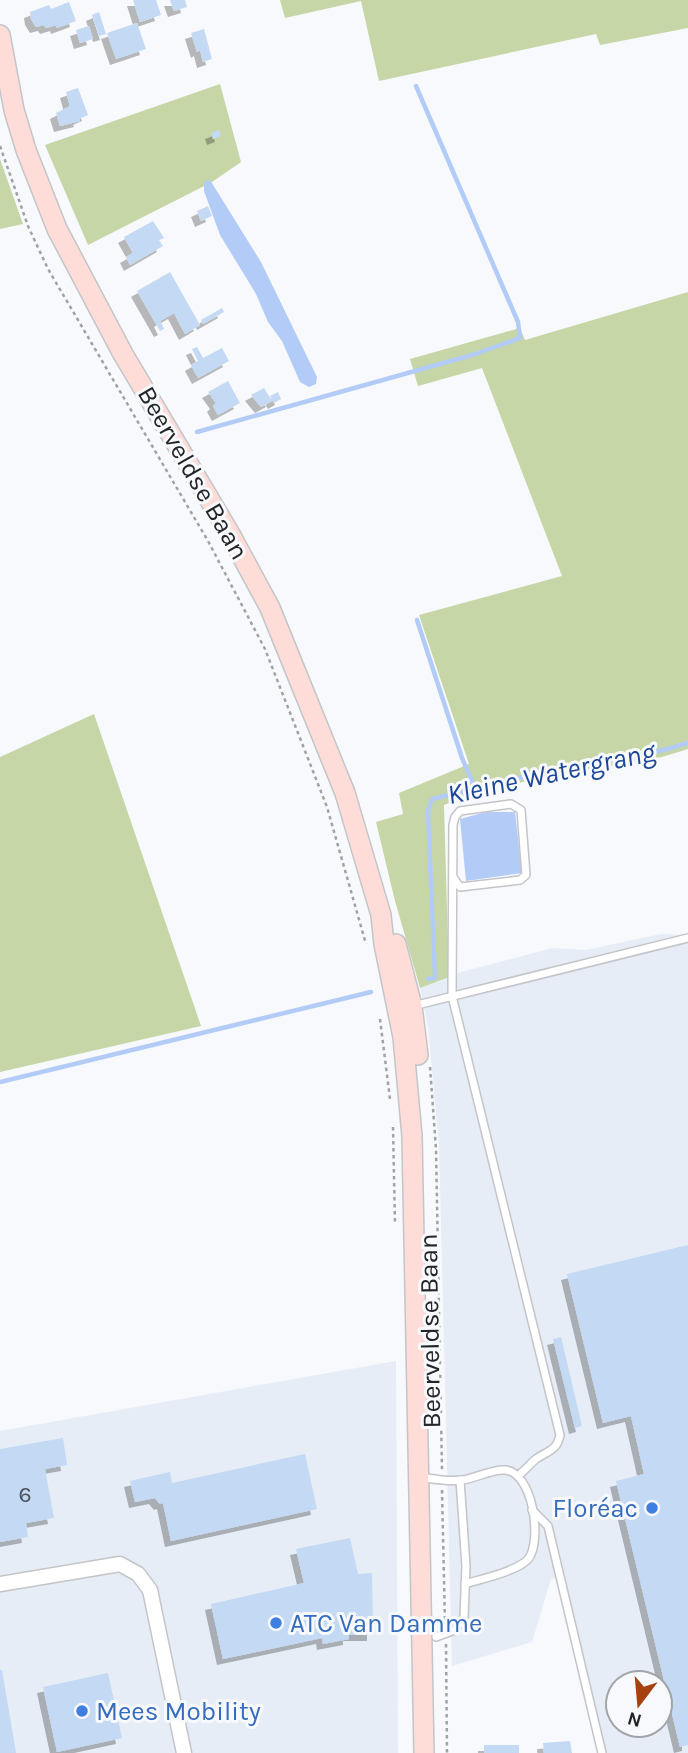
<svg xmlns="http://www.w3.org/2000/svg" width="688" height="1753" viewBox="0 0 688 1753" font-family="Karla,sans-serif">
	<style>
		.built { fill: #e6edf6; fill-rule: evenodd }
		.green { fill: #c6d6a6 }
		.water { fill: #b3ccf7 }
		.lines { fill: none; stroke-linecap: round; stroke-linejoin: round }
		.stream { stroke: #b3ccf7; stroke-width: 4.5 }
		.building { fill: #c3d9f4; filter: url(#shadow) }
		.lane-casing { stroke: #c3c5c8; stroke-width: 10 }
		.street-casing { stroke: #c3c5c8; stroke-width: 17 }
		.secondary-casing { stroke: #c3c5c8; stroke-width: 22 }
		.path { stroke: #a1a2a5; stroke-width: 2.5; stroke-dasharray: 3.5 3.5; stroke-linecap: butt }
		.lane { stroke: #fff; stroke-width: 7 }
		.street { stroke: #fff; stroke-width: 14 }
		.secondary { stroke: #feddd8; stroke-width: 19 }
		.shop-dot { fill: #3f7fe0; stroke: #f7f9fc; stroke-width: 2.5 }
		.labels { text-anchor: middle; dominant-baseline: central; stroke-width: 6; stroke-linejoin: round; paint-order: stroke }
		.number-label { font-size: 23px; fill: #4c525a }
		.street-label { font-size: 26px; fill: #242526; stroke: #f7f9fc }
		.shop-label { font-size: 26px; fill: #366cbe; stroke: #f7f9fc; text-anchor: start }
		.water-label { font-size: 28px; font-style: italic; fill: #1c4797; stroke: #f7f9fc }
	</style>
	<defs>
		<filter id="shadow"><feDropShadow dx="-6" dy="6" stdDeviation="0" flood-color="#0004"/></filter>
	</defs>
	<rect width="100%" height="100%" fill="#f7f9fc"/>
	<!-- built -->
	<g class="built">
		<path d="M661 934 688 935V1753H598L558 1577 551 1579 532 1642 452 1666 439 1144 428 1027 420 988 461 972 553 948 586 950ZM618 1683H660V1725H618Z"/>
		<path d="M396 1361 398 1753H0V1431Z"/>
	</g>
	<!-- green -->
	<g class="green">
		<path d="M280 0H688V28L600 45 596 34 379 81 361 1 285 18Z"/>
		<path d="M220 84 241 162 212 182 88 245 45 145Z"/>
		<path d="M0 159 23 224 0 229Z"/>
		<path d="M688 292V749L662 757 484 789 444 805 449 977 420 988 395 901 376 822 403 814 399 793 469 764 419 615 562 576 482 368 418 386 410 359 520 328 525 340Z"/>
		<path d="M94 714 201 1026 0 1072V757Z"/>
	</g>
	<!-- water -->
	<g class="water">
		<path d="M210 180 261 262 317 377 316 384 309 387 300 382 282 341 268 322 256 294 220 235 204 191V182Z"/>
		<path d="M486 812H515L522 873 466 881 460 819Z"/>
	</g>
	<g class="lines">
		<!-- stream -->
		<g class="stream">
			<path d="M197 432 472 355 520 338 518 322 416 86"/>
			<path d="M417 620 462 758 475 788"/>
			<path d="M428 979 435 978 428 811 432 799 518 778 664 750 688 743"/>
			<path d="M0 1082 371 992"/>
		</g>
	</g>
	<!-- building -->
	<g class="building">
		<path d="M133 0H156L161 15 140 22Z"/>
		<path d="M170 0H185L187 7 174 11Z"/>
		<path d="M69 2 76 21 57 28 56 25 46 28 44 25 36 27 31 19 30 12 49 5 51 9Z"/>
		<path d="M99 12 106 34 99 36 92 15Z"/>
		<path d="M137 23 146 49 116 59 107 33Z"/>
		<path d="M89 26 93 39 80 43 76 30Z"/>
		<path d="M204 29 212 59 203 62 200 50 197 52 191 33Z"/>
		<path d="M78 88 88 115 79 119 80 121 60 126 56 113 70 106 66 92Z"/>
		<path d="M219 130 221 136 213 139 211 133Z"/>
		<path d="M208 206 212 216 201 221 197 211Z"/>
		<path d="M153 221 164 238 159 240 163 246 130 265 126 257 133 253 124 237Z"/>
		<path d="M170 272 200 325 185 334 174 313 160 321 164 329 160 331 137 291Z"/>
		<path d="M222 308 224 312 203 324 201 320Z"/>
		<path d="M197 347 203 358 222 348 229 361 198 378 191 365 198 361 192 349Z"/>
		<path d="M228 381 240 403 218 415 213 406 216 403 208 392Z"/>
		<path d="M264 388 272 401 261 407 251 395Z"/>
		<path d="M278 392 281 399 274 403 270 396Z"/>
		<path d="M688 1245V1745L680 1747 616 1481 644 1474 631 1416 603 1423 567 1274Z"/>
		<path d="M561 1337 582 1426 575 1428 553 1339Z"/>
		<path d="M63 1438 67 1465 45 1469 54 1518 26 1523 28 1537 0 1542V1449Z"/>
		<path d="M305 1454 317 1509 171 1541 163 1503 160 1504 155 1498 135 1502 130 1481 170 1472 172 1483Z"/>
		<path d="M350 1538 358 1574 372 1573 373 1635H349V1639L323 1644 322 1638 223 1659 211 1604 304 1583 296 1549Z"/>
		<path d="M0 1670H2L16 1753H0Z"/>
		<path d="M108 1673 122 1738 57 1752 43 1687Z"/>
		<path d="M570 1741 572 1753H544L543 1743Z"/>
		<rect x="484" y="1745" width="35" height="8"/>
	</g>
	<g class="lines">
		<defs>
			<g id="lane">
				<path d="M453 877 460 887 520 880 526 875 521 810 511 804 460 811 455 817 453 825 452 996 560 1435C557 1451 547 1451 536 1459 530 1464 525 1470 519 1475"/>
				<path d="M413 1006 688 938"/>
				<path d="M420 1477C434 1479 449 1482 463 1480 476 1478 492 1469 505 1470 533 1472 542 1539 529 1558 519 1571 481 1579 465 1584"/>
				<path d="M532 1510 548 1526 602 1753"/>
				<path d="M436 1637 455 1630 464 1617 466 1566 460 1480"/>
			</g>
			<path id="street" d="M0 1584 120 1564 138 1574 150 1590 184 1753"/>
			<g id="secondary">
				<path d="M0 35 14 110 26 150 57 229 123 354 230 534 270 608 345 793 381 915 384 944 403 1037 412 1136 424 1753"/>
				<path d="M396 944 412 1006 418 1055"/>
			</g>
		</defs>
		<!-- lane casing -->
		<use href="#lane" class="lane-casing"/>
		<!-- street casing -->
		<use href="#street" class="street-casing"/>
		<!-- secondary casing -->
		<use href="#secondary" class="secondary-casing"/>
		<!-- path -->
		<g class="path">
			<path d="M0 146 28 226 48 269 208 541 265 649 327 807 366 944"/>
			<path d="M380 1019 390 1099"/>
			<path d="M430 1067 436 1149 442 1470"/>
			<path d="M393 1127 395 1225"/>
			<path d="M442 1490 445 1624"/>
			<path d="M446 1644 447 1753"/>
		</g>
		<!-- lane -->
		<use href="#lane" class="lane"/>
		<!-- street -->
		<use href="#street" class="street"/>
		<!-- secondary -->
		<use href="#secondary" class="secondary"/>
	</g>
	<!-- markers -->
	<g class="shop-dot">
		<circle cx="652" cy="1508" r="7"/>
		<circle cx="276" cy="1623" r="7"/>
		<circle cx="82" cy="1711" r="7"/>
	</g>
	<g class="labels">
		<!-- number labels -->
		<g class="number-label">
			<text x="25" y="1494">6</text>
		</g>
		<!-- street labels -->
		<g class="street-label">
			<text transform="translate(193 473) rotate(60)">Beerveldse Baan</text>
			<text transform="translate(430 1331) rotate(-91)">Beerveldse Baan</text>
		</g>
		<!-- shop labels -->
		<g class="shop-label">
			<text x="638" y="1508" text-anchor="end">Floréac</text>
			<text x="290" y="1623">ATC Van Damme</text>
			<text x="96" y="1711">Mees Mobility</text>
		</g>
		<!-- water labels -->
		<g class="water-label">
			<text transform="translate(551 773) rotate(-12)">Kleine Watergrang</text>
		</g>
	</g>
	<!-- north arrow -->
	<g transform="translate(639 1704) rotate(196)"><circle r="33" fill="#f7f9fc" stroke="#a3a4a6" stroke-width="2"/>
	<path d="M0-5L12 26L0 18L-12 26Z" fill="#a6420e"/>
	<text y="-10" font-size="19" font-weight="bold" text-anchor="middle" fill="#242526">N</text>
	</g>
</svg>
